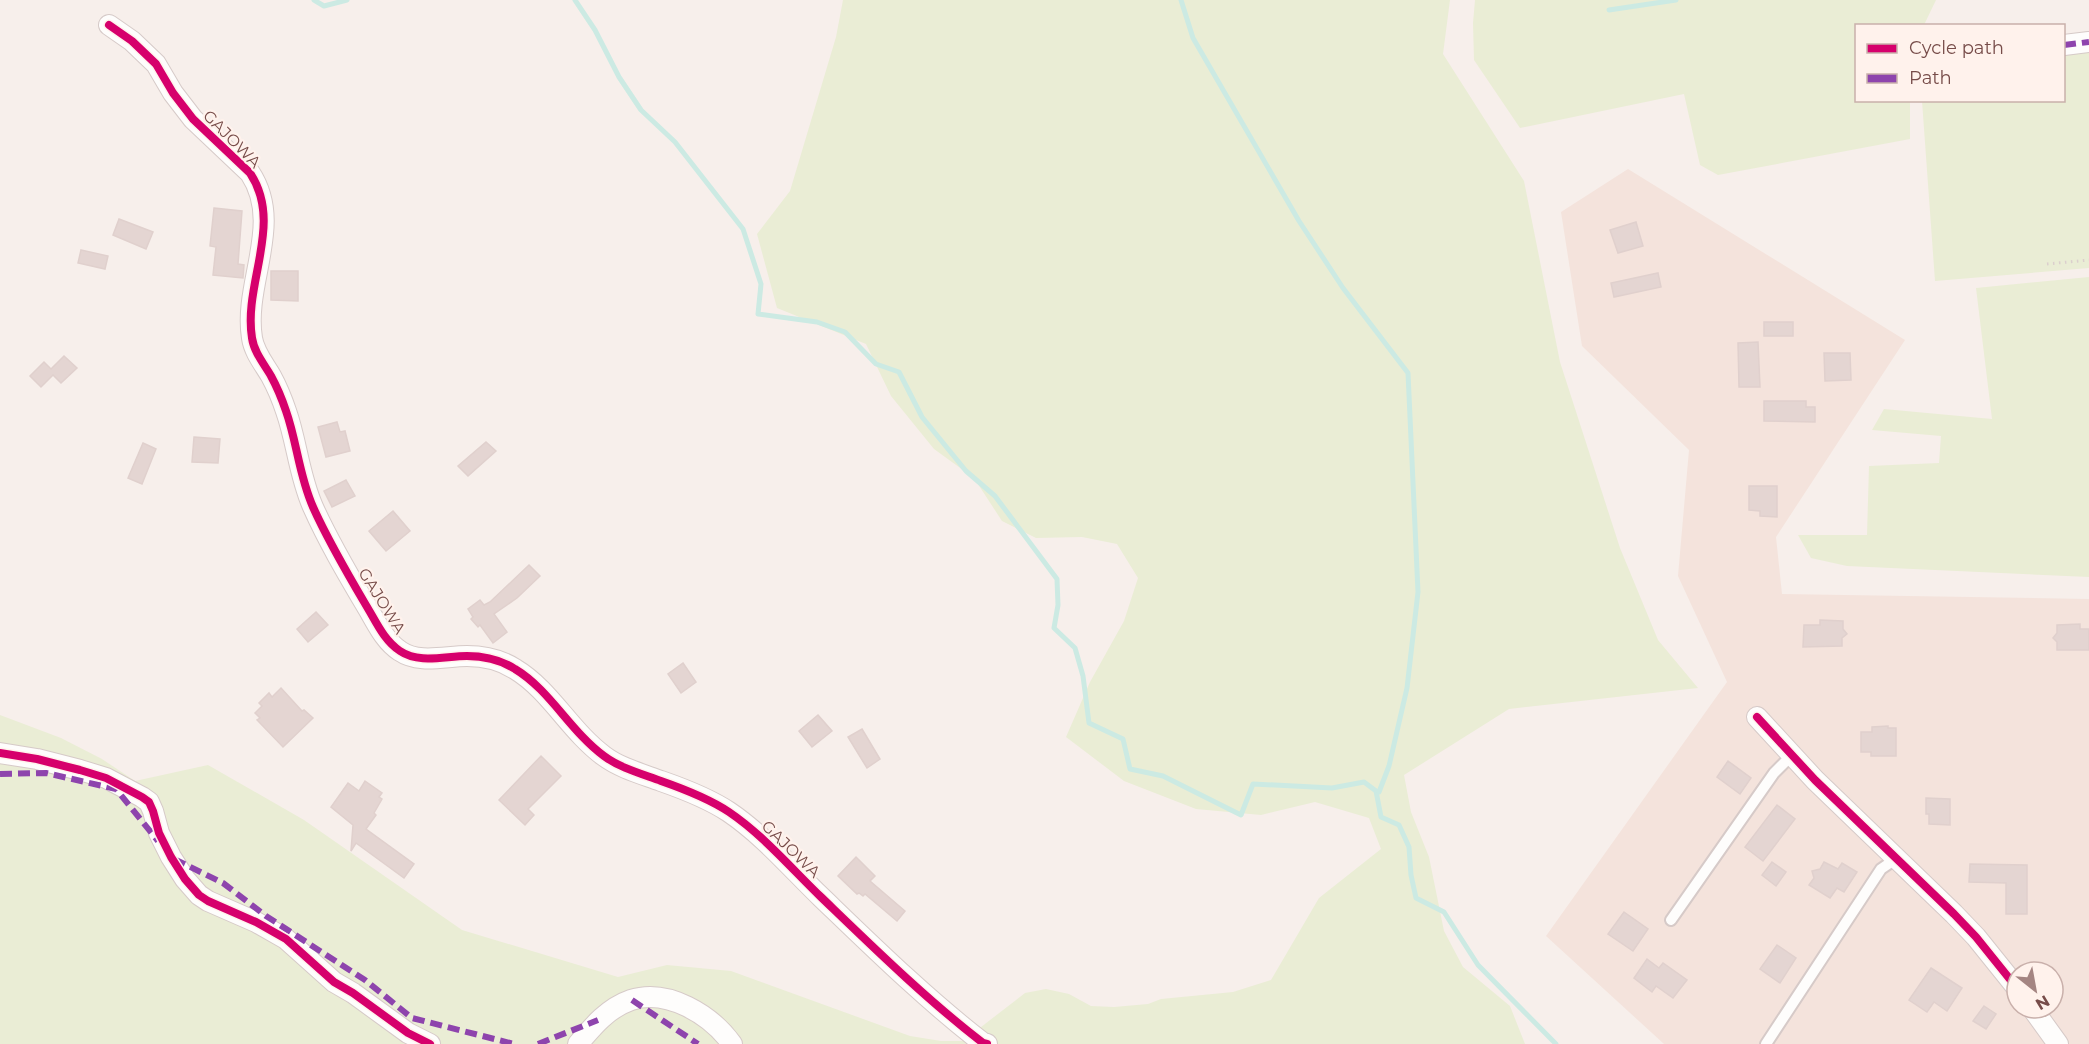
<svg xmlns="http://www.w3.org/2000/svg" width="2089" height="1044" viewBox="0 0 2089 1044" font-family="Montserrat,sans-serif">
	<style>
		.residential { fill: #f4e3dc; fill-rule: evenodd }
		.green { fill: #eaedd5 }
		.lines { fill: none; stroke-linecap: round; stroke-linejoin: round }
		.stream { stroke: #cceae3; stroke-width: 5 }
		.building { fill: #e4d5d2; stroke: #e0d0cd; stroke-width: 1.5 }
		.lane-casing { stroke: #d6cac8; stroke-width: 14 }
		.street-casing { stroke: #d6cac8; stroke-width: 22 }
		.path { stroke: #dbcfcd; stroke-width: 3; stroke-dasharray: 1.5 4.5; stroke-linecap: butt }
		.lane { stroke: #fefdfc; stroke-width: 10 }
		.street { stroke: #fefdfc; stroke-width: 20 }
		.quiet { stroke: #8e44ad; stroke-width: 6; stroke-dasharray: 12 6; stroke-linecap: butt }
		.cycleway-casing { stroke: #fff2ec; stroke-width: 11 }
		.cycleway { stroke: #d6006c; stroke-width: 8 }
		.labels { text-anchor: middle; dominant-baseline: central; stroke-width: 4.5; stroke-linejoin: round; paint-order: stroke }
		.street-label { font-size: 16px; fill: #774c49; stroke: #fff2ec }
	</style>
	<rect width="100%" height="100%" fill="#f7efeb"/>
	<!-- residential -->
	<path class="residential" d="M1628 169 1905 340 1776 537 1782 594 2089 599V1044H1664L1546 936 1727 682 1678 576 1689 450 1582 346 1561 212ZM2017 972H2053V1008H2017Z"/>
	<!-- green -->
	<g class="green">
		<path d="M843 0H1450L1443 54 1524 181 1560 362 1620 548 1658 640 1698 688 1509 709 1404 775 1411 812 1429 857 1444 931 1463 967 1510 1006 1525 1044H0V715L61 738 102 759 135 781 208 765 304 820 462 930 618 977 667 965 731 971 910 1036 941 1041H963L1025 993 1046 989 1069 994 1091 1006 1114 1007 1148 1004 1161 999 1233 992 1271 980 1319 898 1381 849 1369 818 1315 802 1261 815 1196 809 1124 781 1066 737 1090 682 1124 621 1138 578 1117 544 1082 537 1036 538 1002 521 974 478 934 449 891 396 866 344 777 308 757 234 790 191 836 37Z"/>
		<path d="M1475 0H1936L1924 25 1856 26V100L1910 101V139L1718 175 1700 165 1684 94 1520 128 1474 60 1473 23Z"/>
		<path d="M2089 35V268L1935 281 1922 101 2064 100V37Z"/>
		<path d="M2089 277V577L1847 566 1811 558 1798 535H1867L1869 466 1939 463 1941 436 1872 430 1884 409 1992 419 1976 288Z"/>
	</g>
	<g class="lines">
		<!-- stream -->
		<g class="stream">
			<path d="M314 0 324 6 347 0"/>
			<path d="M575 0 595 30 619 77 641 110 675 142 743 229 761 284 758 314 817 322 845 332 876 364 899 372 922 417 966 471 995 496 1057 579 1058 605 1054 628 1075 648 1083 676 1089 723 1123 739 1130 769 1163 776 1241 815 1253 784 1332 788 1364 782 1376 791 1381 817 1399 825 1409 847 1411 875 1416 898 1444 912 1478 965 1556 1044"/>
			<path d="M1181 0 1193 38 1299 221 1343 288 1408 373 1418 592 1407 688 1389 766 1379 792"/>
			<path d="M1609 10 1676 0"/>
		</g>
	</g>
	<!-- building -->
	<g class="building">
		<path d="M214 208 242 211 238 264 244 265 243 278 213 275 216 247 210 246Z"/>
		<path d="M119 219 153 232 146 249 113 235Z"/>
		<path d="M1636 222 1643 246 1618 253 1610 230Z"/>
		<path d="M81 250 108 256 105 269 78 263Z"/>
		<path d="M271 271H298V301L271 300Z"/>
		<path d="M1658 273 1661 287 1614 297 1611 283Z"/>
		<rect x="1764" y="322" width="29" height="14"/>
		<path d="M1758 342 1760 387H1739L1738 343Z"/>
		<path d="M1824 353H1850L1851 380 1825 381Z"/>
		<path d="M64 356 77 368 61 383 53 375 41 387 30 376 44 362 51 369Z"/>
		<path d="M1764 401H1806V407H1815V422L1764 421Z"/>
		<path d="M337 422 340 432 345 431 350 451 326 457 318 427Z"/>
		<path d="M194 437 220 439 218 463 192 462Z"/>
		<path d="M486 442 496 451 468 476 458 466Z"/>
		<path d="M143 443 156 449 142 484 128 478Z"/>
		<path d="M346 480 355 496 332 507 324 491Z"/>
		<path d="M1749 486H1777V517L1760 516V511L1749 510Z"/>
		<path d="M393 511 410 531 386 551 369 531Z"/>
		<path d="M529 565 540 576 517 598 494 614 507 632 493 643 480 625 478 627 471 619 473 617 468 609 480 600 484 605 490 602Z"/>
		<path d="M316 612 328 625 308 642 297 629Z"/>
		<path d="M1820 620 1843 621V629L1847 634 1842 638V646L1803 647 1804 625H1820Z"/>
		<path d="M2080 624V629H2089V650H2057V642L2053 638 2057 633V625Z"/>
		<path d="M683 663 696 682 681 693 668 674Z"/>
		<path d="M281 688 302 711 304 710 313 718 283 747 257 720 260 718 255 713 262 706 259 703 269 693 272 697Z"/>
		<path d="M818 715 832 731 812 747 799 731Z"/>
		<path d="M1888 726V728H1896V756H1871V752H1861V732H1872V727Z"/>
		<path d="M862 729 880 759 867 768 848 737Z"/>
		<path d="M541 756 561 776 528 809 534 815 525 825 499 800Z"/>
		<path d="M1728 761 1751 778 1740 794 1717 777Z"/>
		<path d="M365 781 382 793 379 797 382 799 374 813 376 815 366 829 414 864 404 878 356 843 351 851 353 825 331 807 348 783 359 791Z"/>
		<path d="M1926 798 1950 799V825L1929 824V814H1926Z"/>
		<path d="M1777 805 1795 819 1763 861 1745 847Z"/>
		<path d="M856 857 875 876 870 881 905 911 897 921 865 894 863 896 859 893 857 894 838 876Z"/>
		<path d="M1772 862 1786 872 1776 886 1762 875Z"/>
		<path d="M1824 862 1838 869 1842 863 1857 872 1844 892 1837 888 1830 898 1809 885 1814 878 1812 871 1820 869Z"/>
		<path d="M1970 864 2027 865V914H2006V883L1969 882Z"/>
		<path d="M1624 912 1648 929 1633 951 1608 934Z"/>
		<path d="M1777 945 1796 958 1780 983 1760 969Z"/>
		<path d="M1647 959 1659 968 1663 963 1687 980 1673 998 1656 986 1652 992 1634 978Z"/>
		<path d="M1931 968 1962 988 1947 1011 1934 1002 1927 1012 1909 1000Z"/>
		<path d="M1984 1006 1996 1014 1986 1029 1973 1021Z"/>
	</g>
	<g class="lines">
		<defs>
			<g id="lane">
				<path d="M1671 920 1774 773 1792 755"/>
				<path d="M1766 1044 1881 869 1897 858"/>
			</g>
			<g id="street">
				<path d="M109 25 132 41 156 64 173 93 193 119 250 173C284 224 243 283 252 338 254 352 264 364 271 376 277 387 282 399 286 411 297 442 299 476 313 507 329 543 350 578 370 612 378 626 386 642 400 651 419 664 445 656 467 656 484 656 501 660 515 669 550 690 570 731 604 756 620 768 642 774 661 781 684 789 708 798 729 812 763 835 791 868 821 897 873 947 926 999 983 1043L987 1044"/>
				<path d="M2064 45 2089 42"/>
				<path d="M1757 717 1815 780 1954 914 1976 937 2017 988"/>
				<path d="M0 753 37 759 80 770 106 778 142 797 149 802 153 811 159 833 171 857 185 879 199 895 208 901 256 922 286 939 334 982 353 993 408 1033 430 1044"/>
				<path d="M2032 1008 2058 1044"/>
				<path d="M578 1044C593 1026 608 1008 631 1000 668 988 711 1015 732 1044"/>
			</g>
		</defs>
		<!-- lane casing -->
		<use href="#lane" class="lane-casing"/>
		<!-- street casing -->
		<use href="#street" class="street-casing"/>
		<!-- path -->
		<path class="path" d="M2047 264 2089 260"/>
		<!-- lane -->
		<use href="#lane" class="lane"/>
		<!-- street -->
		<use href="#street" class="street"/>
		<!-- quiet -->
		<g class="quiet">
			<path d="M2064 45 2089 42"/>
			<path d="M0 774 46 773 116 789 158 841"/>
			<path d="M174 859 223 883 266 916 365 980 412 1018 514 1044"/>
			<path d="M632 1000 698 1044"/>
			<path d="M538 1044 598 1020"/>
		</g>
		<defs>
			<g id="cycleway">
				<path d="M109 25 132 41 156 64 173 93 193 119 250 173C284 224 243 283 252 338 254 352 264 364 271 376 277 387 282 399 286 411 297 442 299 476 313 507 329 543 350 578 370 612 378 626 386 642 400 651 419 664 445 656 467 656 484 656 501 660 515 669 550 690 570 731 604 756 620 768 642 774 661 781 684 789 708 798 729 812 763 835 791 868 821 897 873 947 926 999 983 1043L987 1044"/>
				<path d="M1757 717 1815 780 1954 914 1976 937 2017 988"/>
				<path d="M0 753 37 759 80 770 106 778 142 797 149 802 153 811 159 833 171 857 185 879 199 895 208 901 256 922 286 939 334 982 353 993 408 1033 430 1044"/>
			</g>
		</defs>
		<!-- cycleway casing -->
		<use href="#cycleway" class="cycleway-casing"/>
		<!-- cycleway -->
		<use href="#cycleway" class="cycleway"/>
	</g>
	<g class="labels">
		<!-- street labels -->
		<g class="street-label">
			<text transform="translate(232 139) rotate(45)">GAJOWA</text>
			<text transform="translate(382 601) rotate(58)">GAJOWA</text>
			<text transform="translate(791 849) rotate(44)">GAJOWA</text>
		</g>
	</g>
	<!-- legend -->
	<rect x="1855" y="24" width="210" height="78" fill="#fff2ec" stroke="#c9b0ab" stroke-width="1.5"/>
	<rect x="1867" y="44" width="30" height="9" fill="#d6006c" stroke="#c9b0ab" stroke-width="1.5"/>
	<text x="1909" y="54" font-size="18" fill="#774c49">Cycle path</text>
	<rect x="1867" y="74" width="30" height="9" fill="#8e44ad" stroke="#c9b0ab" stroke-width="1.5"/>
	<text x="1909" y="84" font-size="18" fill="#774c49">Path</text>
	<!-- north arrow -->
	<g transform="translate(2035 990) rotate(149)"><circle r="28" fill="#fff2ec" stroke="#c9b0ab" stroke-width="1.5"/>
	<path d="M0-4.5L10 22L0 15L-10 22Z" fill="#a48582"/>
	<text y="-9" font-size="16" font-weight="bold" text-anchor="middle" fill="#774c49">N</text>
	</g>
</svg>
